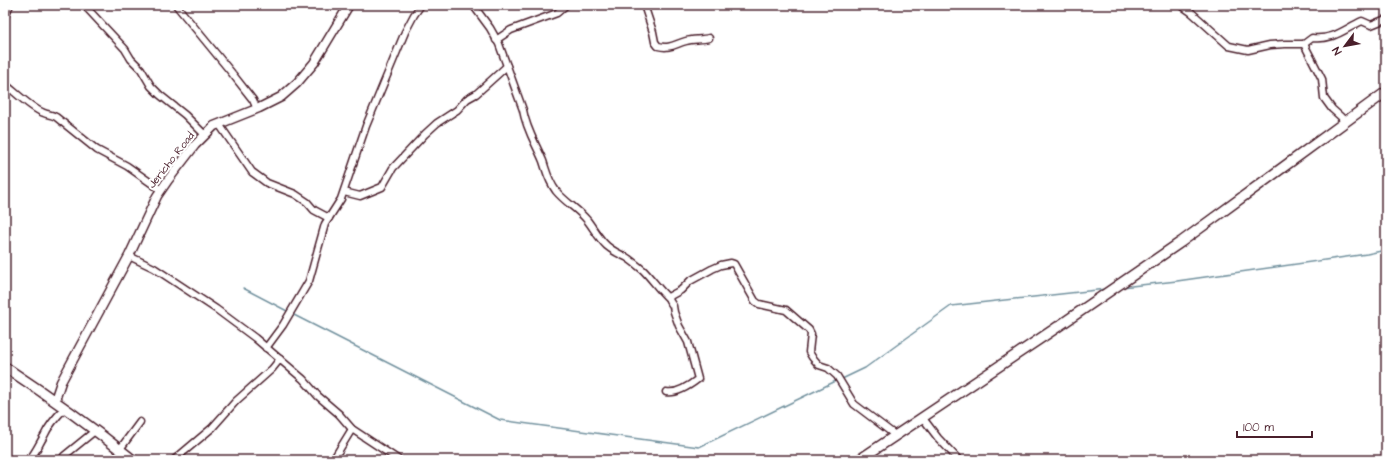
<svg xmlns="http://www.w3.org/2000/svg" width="1391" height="465" viewBox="0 0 1391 465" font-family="'Architects Daughter',sans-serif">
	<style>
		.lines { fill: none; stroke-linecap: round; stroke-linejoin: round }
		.stream { stroke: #73929f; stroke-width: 1.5 }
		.minor-casing { stroke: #4a1f2b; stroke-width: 9 }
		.tertiary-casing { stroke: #4a1f2b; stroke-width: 11 }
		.secondary-casing { stroke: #4a1f2b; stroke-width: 12 }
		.minor { stroke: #fff; stroke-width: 6 }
		.tertiary { stroke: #fff; stroke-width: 8 }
		.secondary { stroke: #fff; stroke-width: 9 }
		.labels { text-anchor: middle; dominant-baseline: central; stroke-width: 4; stroke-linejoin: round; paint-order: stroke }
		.street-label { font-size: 11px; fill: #4a1f2b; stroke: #fff }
	</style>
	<rect width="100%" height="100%" fill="#fff"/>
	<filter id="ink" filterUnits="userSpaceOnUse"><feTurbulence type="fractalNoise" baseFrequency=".025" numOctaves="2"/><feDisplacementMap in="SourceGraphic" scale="8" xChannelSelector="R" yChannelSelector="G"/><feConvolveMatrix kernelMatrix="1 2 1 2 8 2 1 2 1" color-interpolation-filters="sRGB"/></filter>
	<g filter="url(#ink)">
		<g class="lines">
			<!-- stream -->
			<g class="stream">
				<path d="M1122 287 1177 281 1367 254 1386 250"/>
				<path d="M243 288 289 312"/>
				<path d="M292 314 500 420 699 447 838 380"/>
				<path d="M842 379 865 368 951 306 1106 289"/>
			</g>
			<defs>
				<g id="minor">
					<path d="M84 5 125 49 131 59 141 69 151 86 160 95 185 115 205 135"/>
					<path d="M176 5 231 72 253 100 257 109"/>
					<path d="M473 5 490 28 499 44 523 110C526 129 536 144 543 161 547 173 548 180 556 191 565 202 578 209 587 220 594 229 599 239 607 246 613 251 619 254 626 257 631 260 638 266 643 270 652 279 659 290 669 299"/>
					<path d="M644 5 653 32 655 42 658 46C670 49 675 44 686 41 693 39 701 40 709 38"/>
					<path d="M1181 5 1191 12 1229 46 1248 50 1270 45 1285 44H1304L1322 79 1324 98 1332 109 1341 117 1344 122"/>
					<path d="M5 16 10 5"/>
					<path d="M496 40 511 30 557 13 566 5"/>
					<path d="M1304 44 1312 38C1334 40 1343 30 1362 21L1371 25 1386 19"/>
					<path d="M5 84C15 92 32 109 44 113 48 115 51 114 56 117L97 150 127 166 161 190"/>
					<path d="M219 124 252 172 267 183 295 194 307 202 314 210 329 218"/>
					<path d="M344 192 360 196 382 187 393 168 425 134 437 123 457 110 467 99 476 94 507 66"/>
					<path d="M129 256 154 268 216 309 255 338 303 379 318 396 339 414 352 429 399 460"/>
					<path d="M266 348 283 325 309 281 325 224 341 199 366 126 405 32 414 15 421 5"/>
					<path d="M666 392C676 394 689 386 698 379L688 342 679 326 674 312 673 306 669 300 670 296 681 290 690 281 712 269 721 265 731 263 734 264 755 301 759 304 786 310 809 330 811 334 809 352 812 357 819 365 828 368 837 376 854 404 895 435"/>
					<path d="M922 417 938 438 959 460"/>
					<path d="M120 449 140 422"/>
					<path d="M29 460C36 452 39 444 44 436 48 427 58 415 65 408"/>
					<path d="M62 460 64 456 96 430"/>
					<path d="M174 460 212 428 236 401 272 369 280 359"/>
					<path d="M333 460 352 429"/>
				</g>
				<path id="tertiary" d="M55 400 61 382 129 256 157 196 168 180 195 145 214 126 259 108 281 97 297 83 314 63 349 5"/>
				<g id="secondary">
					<path d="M5 367C49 396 92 427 133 460"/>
					<path d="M859 460 1053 330 1181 242 1386 92"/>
				</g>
			</defs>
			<!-- minor casing -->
			<use href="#minor" class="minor-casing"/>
			<!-- tertiary casing -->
			<use href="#tertiary" class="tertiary-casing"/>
			<!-- secondary casing -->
			<use href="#secondary" class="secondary-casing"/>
			<!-- minor -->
			<use href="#minor" class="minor"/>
			<!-- tertiary -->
			<use href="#tertiary" class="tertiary"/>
			<!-- secondary -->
			<use href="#secondary" class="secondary"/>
		</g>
	</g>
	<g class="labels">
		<!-- street labels -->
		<g class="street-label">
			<text transform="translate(171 160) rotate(-52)">Jericho Road</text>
		</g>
	</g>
	<!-- margin -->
	<rect width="1391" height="465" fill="none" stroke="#fff" stroke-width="20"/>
	<rect x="10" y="10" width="1371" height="445" fill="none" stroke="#4a1f2b" stroke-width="1.5" filter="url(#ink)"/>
	<!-- north arrow -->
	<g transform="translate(1345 46) rotate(238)" stroke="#ffffff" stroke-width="3" paint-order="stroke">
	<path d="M0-3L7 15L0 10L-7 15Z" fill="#4a1f2b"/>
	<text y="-6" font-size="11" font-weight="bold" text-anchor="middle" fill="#4a1f2b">N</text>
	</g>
	<!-- scale -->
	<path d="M1237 431v6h75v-6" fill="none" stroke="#4a1f2b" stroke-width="2"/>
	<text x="1243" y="431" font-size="12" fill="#4a1f2b" stroke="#ffffff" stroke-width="3" paint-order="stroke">100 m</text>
</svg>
